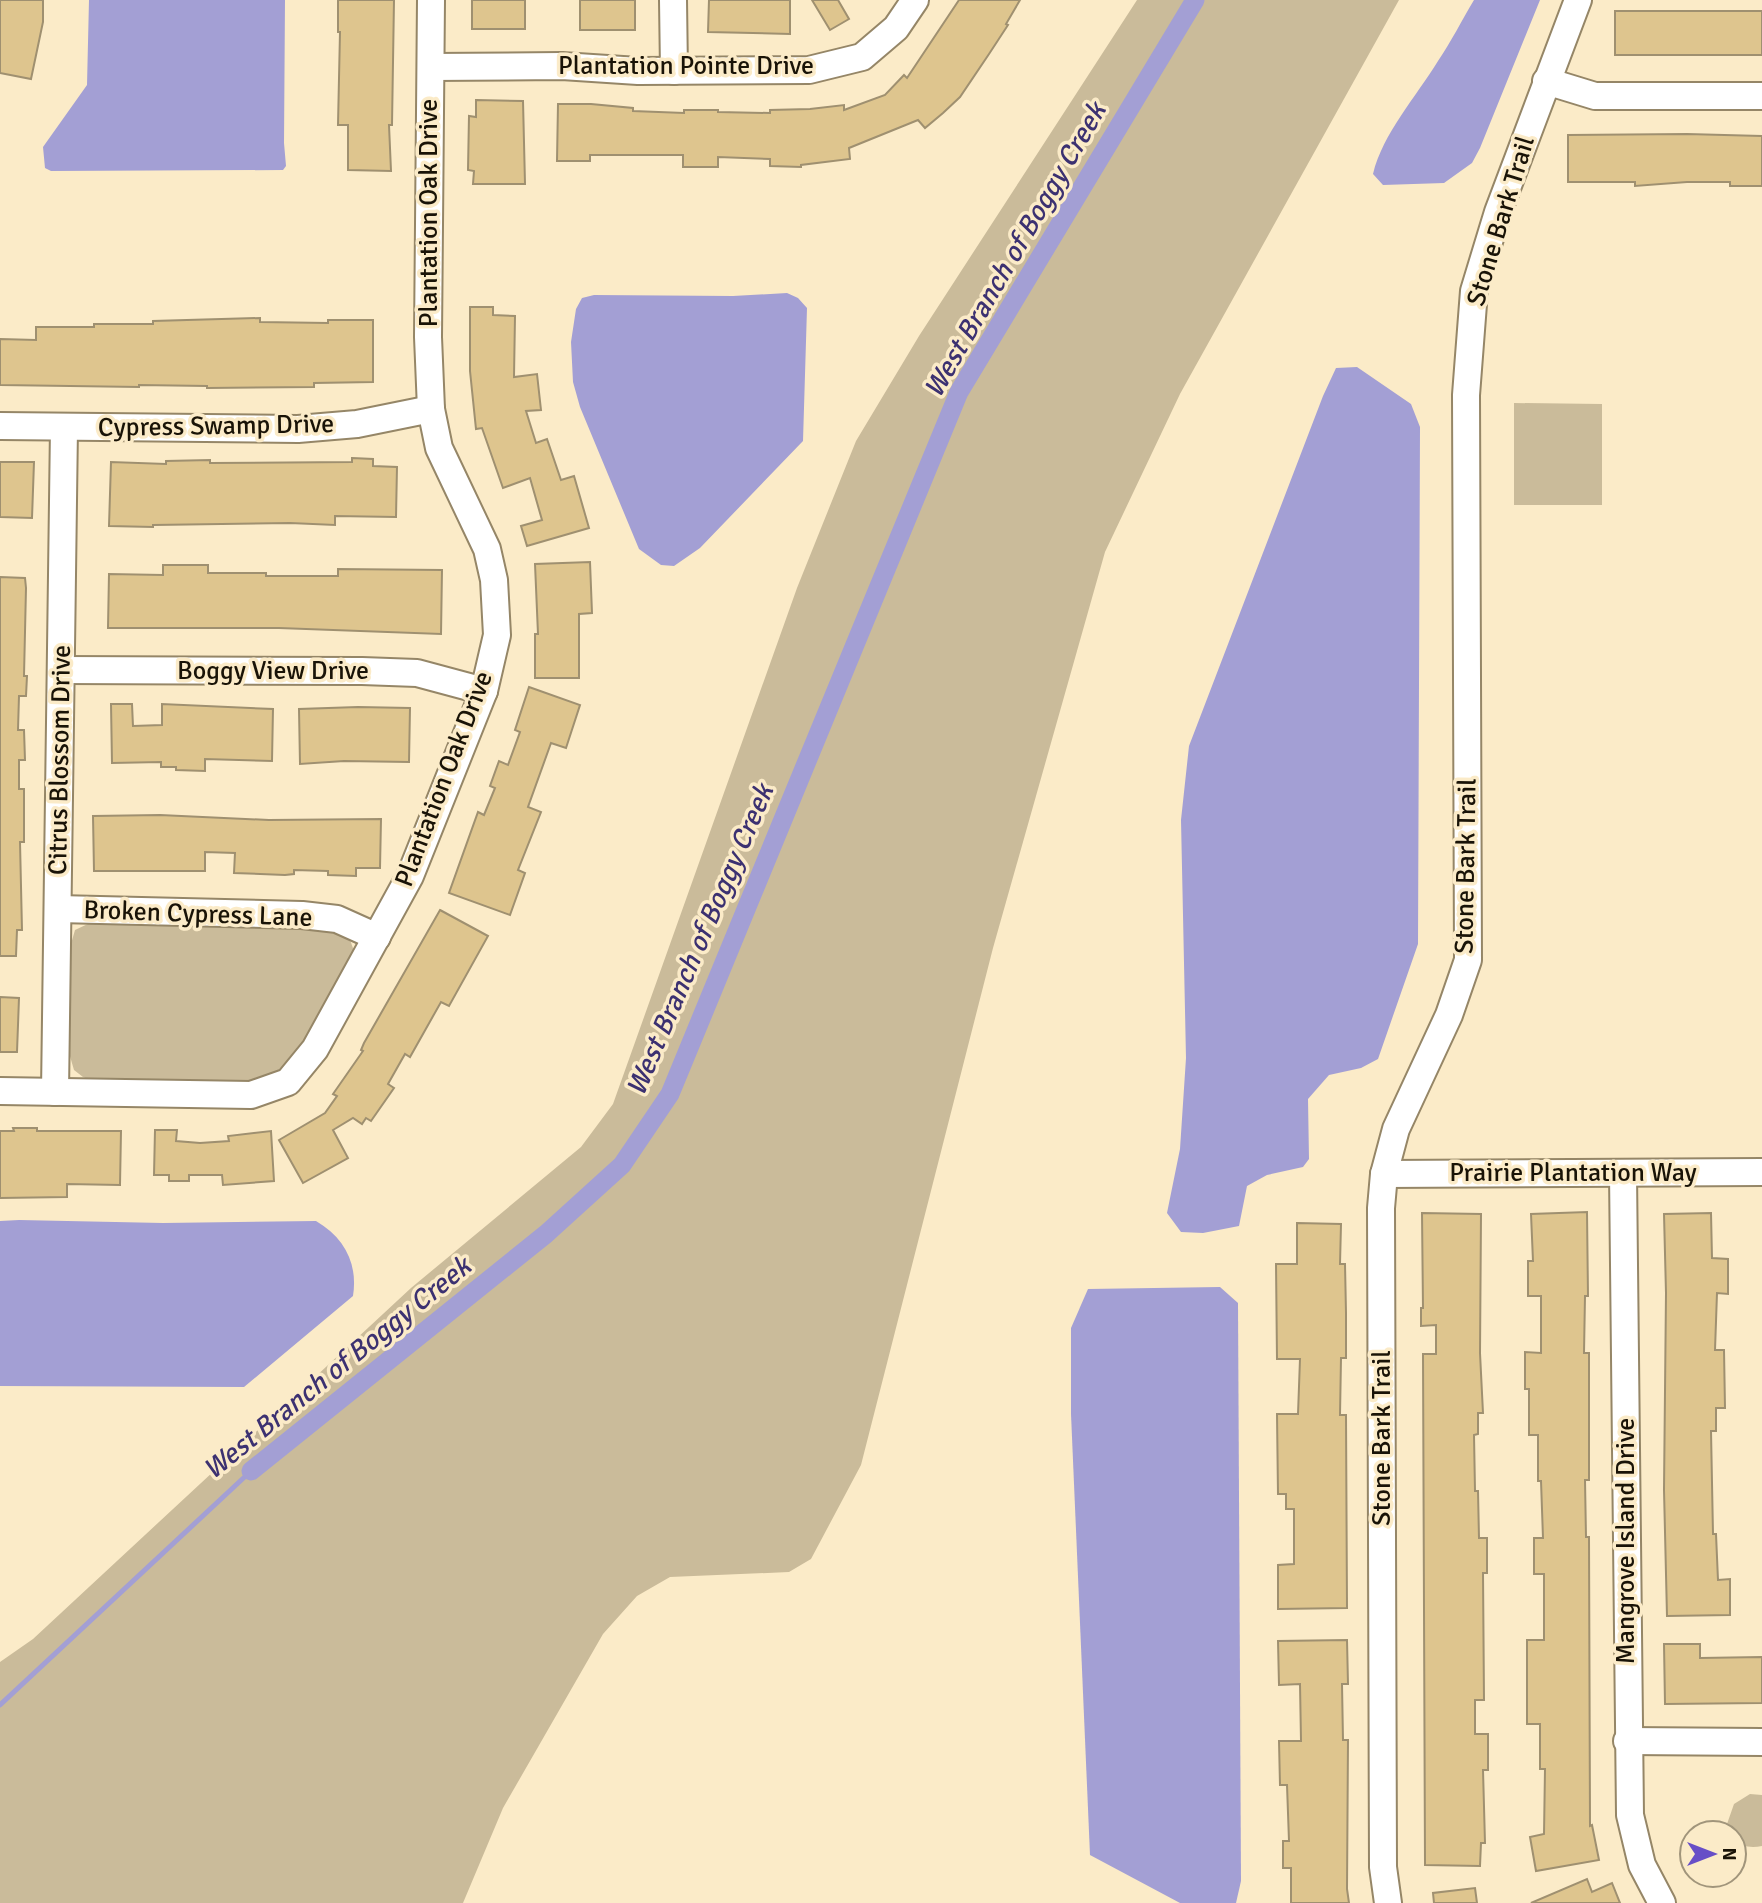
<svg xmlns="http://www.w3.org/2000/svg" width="1762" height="1903" viewBox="0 0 1762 1903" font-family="Signika,sans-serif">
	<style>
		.green { fill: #cabb9a }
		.water { fill: #a39fd4 }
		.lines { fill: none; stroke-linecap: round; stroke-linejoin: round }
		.stream { stroke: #a39fd4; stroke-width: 5 }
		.canal { stroke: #a39fd4; stroke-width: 19 }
		.building { fill: #dec58e; stroke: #9f9070; stroke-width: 2 }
		.minor-casing { stroke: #958667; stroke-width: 30 }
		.minor { stroke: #fff; stroke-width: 26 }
		.labels { text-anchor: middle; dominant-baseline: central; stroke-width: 7; stroke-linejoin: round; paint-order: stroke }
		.street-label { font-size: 26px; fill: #191307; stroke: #fbebc8 }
		.water-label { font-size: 28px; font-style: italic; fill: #3c3171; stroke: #fbebc8 }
	</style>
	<rect width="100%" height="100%" fill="#fbebc8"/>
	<!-- green -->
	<g class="green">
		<path d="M1137 0H1399L1180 394 1105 552 993 948 861 1465 811 1559 789 1572 670 1577 637 1596 603 1634 503 1808 463 1903H0V1662L33 1639 411 1288 581 1147 613 1104 797 588 856 441 919 336Z"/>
		<path d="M1514 403 1602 404V505H1514Z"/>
		<path d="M92 922H321L349 937 354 951C344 971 334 990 324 1010 303 1050 288 1080 238 1082L93 1081 83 1077 74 1070 67 1046 69 951 75 930Z"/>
		<path d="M1750 1794 1762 1795V1846C1752 1848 1742 1847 1734 1841V1833H1728L1727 1824 1734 1804Z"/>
	</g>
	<!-- water -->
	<g class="water">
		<path d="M89 0H285L284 143 286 166 283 170 51 171 45 168 43 147 87 85Z"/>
		<path d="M1474 0H1540L1480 148 1472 163 1444 183 1383 185 1373 174C1383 133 1416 97 1438 61 1451 42 1462 20 1474 0Z"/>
		<path d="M787 293 798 298 807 308 803 441 700 548 674 566 661 565 639 549 580 407 573 382 571 342 576 309 582 298 594 295 733 296Z"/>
		<path d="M1357 367 1411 404 1420 427 1418 944 1378 1059 1361 1068 1329 1075 1308 1099 1309 1159 1303 1167 1267 1175 1247 1186 1239 1226 1203 1233 1181 1232 1167 1213 1180 1149 1186 1058 1181 820 1189 746 1323 396 1336 368Z"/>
		<path d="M19 1220 163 1223 316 1221C345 1238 358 1264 353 1296L244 1387 0 1386V1221Z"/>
		<path d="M1220 1287 1238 1303 1241 1881 1236 1903H1180L1090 1855 1071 1414V1328L1088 1289Z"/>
	</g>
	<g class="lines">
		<!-- stream -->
		<path class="stream" d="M0 1705 251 1471"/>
		<!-- canal -->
		<path class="canal" d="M251 1471 546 1234 622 1165 670 1094 959 392 1195 0"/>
	</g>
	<!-- building -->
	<g class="building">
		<path d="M0 0H43V22L31 79 0 73Z"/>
		<path d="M338 0H394L392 125H389L391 171 348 170V125H338L340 32H338Z"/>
		<rect x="472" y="0" width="53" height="29"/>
		<rect x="580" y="0" width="55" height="30"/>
		<path d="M709 0H790V34L708 32Z"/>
		<path d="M812 0H838L849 19 830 30Z"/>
		<path d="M959 0H1020L1006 24 1008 25 989 54 960 97 943 113 925 128 918 120 849 148 850 159 801 165V167L770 166V159L718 157V167H683V155H590V161H557L558 104H591L633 108V111L684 113V110H718V112L770 113V110L810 109 844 105V110L885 95 904 75 907 78Z"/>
		<rect x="1615" y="11" width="147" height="44"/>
		<path d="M476 100 523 101 525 184H473L474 171 468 170 469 116 476 117Z"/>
		<path d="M1687 134 1762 136V186H1730V182H1687L1635 186V182H1568V135Z"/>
		<path d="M470 307H493V315L515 316 514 377 537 374 541 410 526 411 536 443 547 439 561 480 574 476 589 528 527 546 521 526 542 520 530 478 503 488 482 428 476 429 470 371Z"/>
		<path d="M260 318V322L328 323V320H373V382L314 383V387L207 388V386L139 385V387L0 385V339L36 340V327H94V324H153V321Z"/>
		<path d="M352 458 373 459V466L397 467 396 517 335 516V525L290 523 153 525V527L109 526 111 462 166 464V461L210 460V463L352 462Z"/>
		<path d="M0 462H34L32 518 0 517Z"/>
		<path d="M590 562 592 613 579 614V678H535V634H538L535 564Z"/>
		<path d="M163 565H208V573H266V576H338V569L442 570 441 634 279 628H108L109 574 163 575Z"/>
		<path d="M0 577 25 578 26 588 24 676H27L26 696H19L18 730H24L25 760H19V789H24V842H20L22 930H17L16 956H0Z"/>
		<path d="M529 687 580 705 566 748 551 743 528 807 541 812 518 870 525 873 510 915 449 893 478 812 484 815 495 788 490 786 499 761 508 765 520 732 515 730Z"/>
		<path d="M111 704H132L133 726 162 725V704L273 709 272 761 205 759V771L176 770V767H161V762L112 763Z"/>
		<path d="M358 707 410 708 409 762 344 761 300 764 299 709Z"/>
		<path d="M160 815 269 820 381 819 380 868H356V876L328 875V871L294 870V874L285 875 234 873 235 853 205 852V871H94L93 816Z"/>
		<path d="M440 910 488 936 449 1006 441 1002 410 1057 405 1054 388 1084 394 1088 371 1121 366 1118 362 1124 353 1118 333 1130 348 1158 303 1183 279 1140 325 1113 337 1096 333 1094 363 1051 361 1050 364 1043Z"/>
		<path d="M0 997 19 998 17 1052H0Z"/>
		<path d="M13 1128H37V1131H121L120 1185 67 1184V1197L0 1198V1131H14Z"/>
		<path d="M155 1130H177L176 1141 200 1143 229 1141 228 1136 271 1131 274 1181 223 1185 222 1175H189V1181H169V1175H154Z"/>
		<path d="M1587 1212 1588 1296H1585L1584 1353H1589V1480H1585L1586 1537H1589L1590 1826 1592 1825 1599 1860 1536 1871 1530 1837 1544 1834 1545 1769H1540V1724H1527V1640H1544V1574H1534V1538H1543L1541 1481H1538V1435H1529V1389H1525V1352L1541 1353V1296H1528V1261H1533L1531 1214Z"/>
		<path d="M1422 1213 1481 1214 1480 1353 1483 1413H1478V1434L1474 1435 1475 1491H1478L1479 1538H1487V1573H1483L1484 1700H1475V1734H1488V1770H1483L1485 1843H1481L1480 1866 1425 1865 1423 1354H1436V1325L1421 1326V1308H1423Z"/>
		<path d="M1711 1213 1712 1258 1728 1259V1294L1717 1293 1715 1350H1724L1725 1408H1716V1431H1711L1713 1534H1716L1718 1580 1730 1579V1615L1667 1616 1664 1490 1666 1293 1664 1214Z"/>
		<path d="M1297 1223 1341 1224 1340 1264H1345L1346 1313V1358H1341L1340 1415H1346L1347 1608 1278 1609V1565L1294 1564V1509H1286V1494H1278L1277 1414H1298L1300 1359H1277L1276 1264H1297Z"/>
		<path d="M1347 1640 1348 1684H1342L1343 1740H1348L1347 1889 1349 1903H1291V1868H1283V1841H1289L1287 1785H1280L1279 1741H1301L1300 1684 1279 1685 1278 1641Z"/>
		<path d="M1664 1644H1700V1658L1762 1657V1703L1665 1704Z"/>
		<path d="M1587 1879 1592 1892 1612 1883 1620 1903H1531Z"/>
		<path d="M1475 1888 1477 1903H1434L1433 1893Z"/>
	</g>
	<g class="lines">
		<defs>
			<g id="minor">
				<path d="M673 0 674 71"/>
				<path d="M431 67 562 66 638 71 809 70 862 57 896 28 915 0"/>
				<path d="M1546 81 1595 96H1762"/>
				<path d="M0 426 298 429 357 424 431 409"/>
				<path d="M61 670 362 671 417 673 484 691"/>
				<path d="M58 909 302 915 337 919 377 937"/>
				<path d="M0 1091 251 1095 288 1082 315 1049 410 876 484 691 497 635 494 580 487 549 439 448 431 409 428 337 431 0"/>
				<path d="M55 1092 64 427"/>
				<path d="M1623 1173 1630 1815 1642 1865 1662 1903"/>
				<path d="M1384 1174 1762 1172"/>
				<path d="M1627 1741 1762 1742"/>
				<path d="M1388 1903 1383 1867 1381 1208 1384 1174 1396 1129 1449 1015 1468 960 1466 395 1474 291 1498 212 1578 0"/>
			</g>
		</defs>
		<!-- minor casing -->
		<use href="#minor" class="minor-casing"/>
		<!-- minor -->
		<use href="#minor" class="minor"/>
	</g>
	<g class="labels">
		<!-- street labels -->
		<g class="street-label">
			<text x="686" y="66">Plantation Pointe Drive</text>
			<text transform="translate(429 213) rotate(-90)">Plantation Oak Drive</text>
			<text transform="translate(1501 221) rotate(-73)">Stone Bark Trail</text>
			<text transform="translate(216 426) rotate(-1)">Cypress Swamp Drive</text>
			<text x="273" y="671">Boggy View Drive</text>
			<text transform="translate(60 760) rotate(-89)">Citrus Blossom Drive</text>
			<text transform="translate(444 779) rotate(-69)">Plantation Oak Drive</text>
			<text transform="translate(1466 866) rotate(-89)">Stone Bark Trail</text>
			<text transform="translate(198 914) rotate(2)">Broken Cypress Lane</text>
			<text x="1573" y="1173">Prairie Plantation Way</text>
			<text transform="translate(1382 1438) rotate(-90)">Stone Bark Trail</text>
			<text transform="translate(1626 1541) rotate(-90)">Mangrove Island Drive</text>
		</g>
		<!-- water labels -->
		<g class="water-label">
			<text transform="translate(1015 250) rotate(-60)">West Branch of Boggy Creek</text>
			<text transform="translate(700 940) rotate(-67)">West Branch of Boggy Creek</text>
			<text transform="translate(337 1368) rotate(-39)">West Branch of Boggy Creek</text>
		</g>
	</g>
	<!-- north arrow -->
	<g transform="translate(1713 1854) rotate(90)"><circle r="33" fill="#fbebc8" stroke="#a1957b" stroke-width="2"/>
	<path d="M0-5L12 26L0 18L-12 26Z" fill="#674ec7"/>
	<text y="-10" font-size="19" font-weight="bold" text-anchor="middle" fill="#191307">N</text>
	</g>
</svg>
